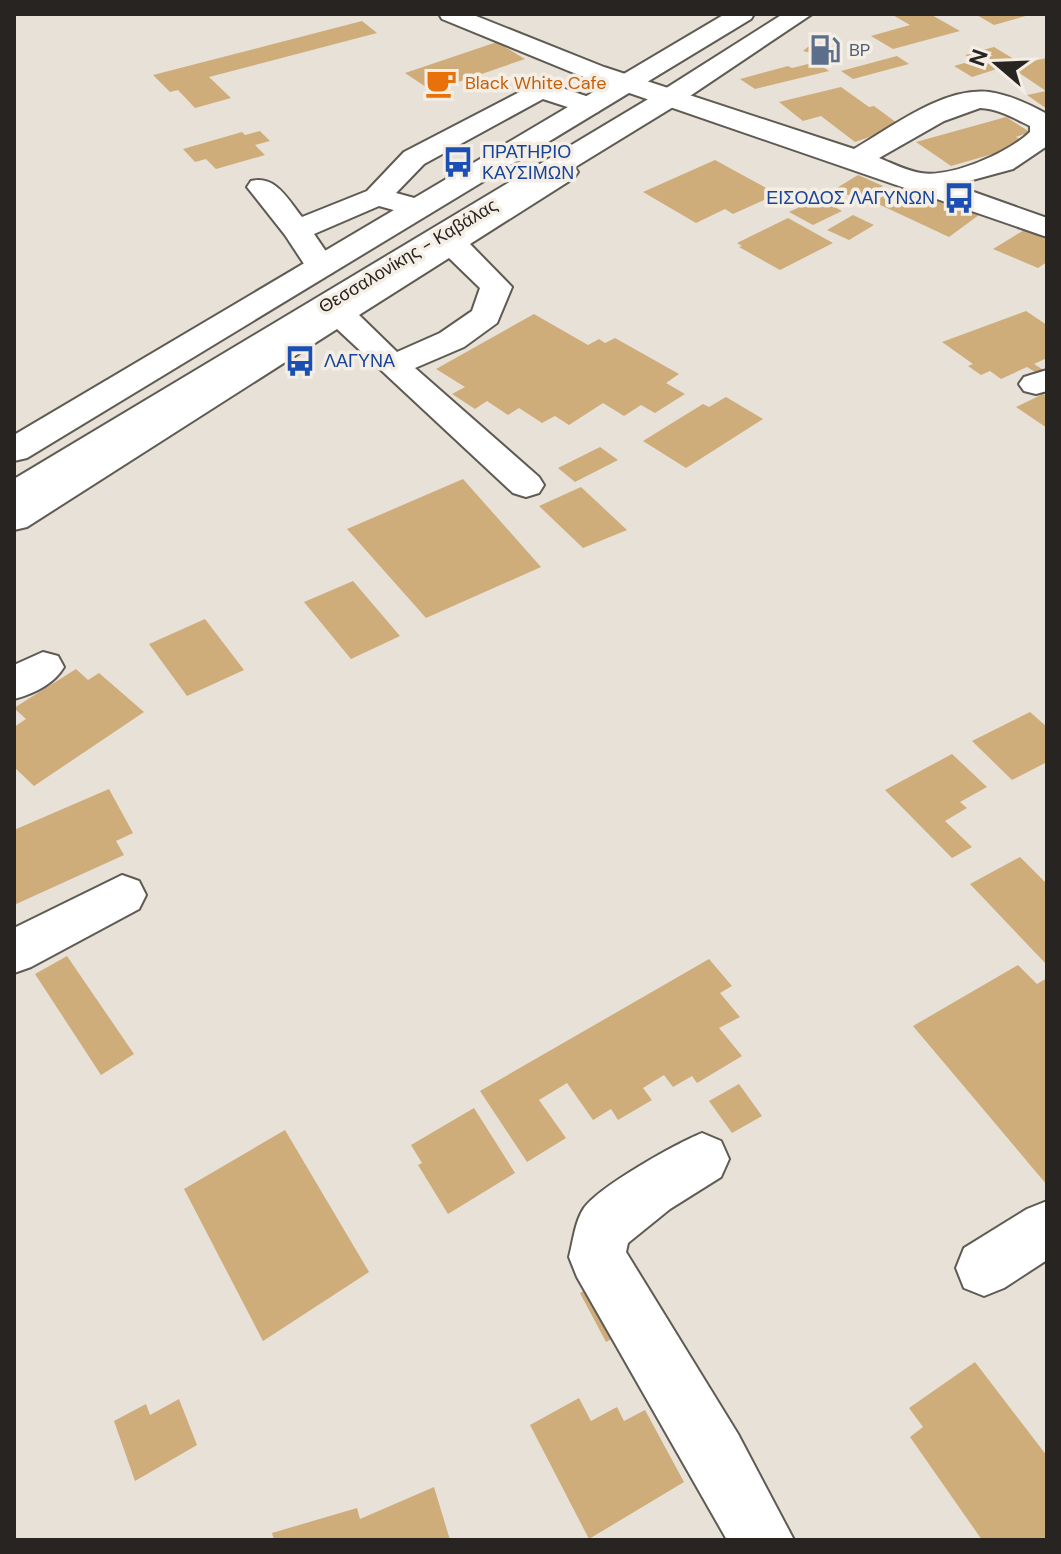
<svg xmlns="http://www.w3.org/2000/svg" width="1061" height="1554" viewBox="0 0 1061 1554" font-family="'DM Sans',sans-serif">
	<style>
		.building { fill: #cfad7a }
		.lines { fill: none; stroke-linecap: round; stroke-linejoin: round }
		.minor-casing { stroke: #5f5a52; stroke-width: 4 }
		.major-casing { stroke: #5f5a52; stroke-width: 4 }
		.minor { fill: #fff; fill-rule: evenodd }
		.major { fill: #fff; fill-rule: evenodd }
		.labels { text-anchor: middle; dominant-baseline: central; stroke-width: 7; stroke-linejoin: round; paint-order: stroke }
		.far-service-label { font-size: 18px; fill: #4e5e75; stroke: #f5eee5; text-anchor: start }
		.far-food-label { font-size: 18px; fill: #c56008; stroke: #f5eee5; text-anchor: start }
		.far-transit-label { font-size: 18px; fill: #164399; stroke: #f5eee5; text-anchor: start }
		.far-street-label { font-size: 18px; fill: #272421; stroke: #f5eee5 }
	</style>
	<rect width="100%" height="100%" fill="#e7e1d8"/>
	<!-- building -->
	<g class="building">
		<path d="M891 14H930L960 31 893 49 871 36 910 25Z"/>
		<path d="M975 14H1029V15L994 25Z"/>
		<path d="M362 21 377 33 209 77 231 98 195 108 178 90 170 92 153 75Z"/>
		<path d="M497 42 525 59 432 91 405 73Z"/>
		<path d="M814 42 837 48 827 57 803 51Z"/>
		<path d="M994 47 1019 62 972 77 954 66 975 60 965 55Z"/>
		<path d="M897 56 909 64 853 79 841 71Z"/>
		<path d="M1047 58V109L1027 95 1046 91 1009 66Z"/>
		<path d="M816 62 829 71 755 89 740 79 788 66 792 68Z"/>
		<path d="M841 87 869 107 874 106 901 126 855 142 821 116 803 121 779 102Z"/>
		<path d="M1006 117 1030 132 1016 137 1028 144 951 166 916 142Z"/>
		<path d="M260 131 270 141 255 145 265 155 216 169 206 159 195 162 183 149 242 132 245 135Z"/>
		<path d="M715 160 777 194 733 214 725 209 696 223 643 192Z"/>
		<path d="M858 175 883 186 859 200 835 189Z"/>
		<path d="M896 188 921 199 932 192 983 212 949 237 874 202Z"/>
		<path d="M819 198 842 211 813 225 789 212Z"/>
		<path d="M853 215 874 225 849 240 827 230Z"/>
		<path d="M788 218 833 243 780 270 739 247 742 246 737 243Z"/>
		<path d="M1026 229 1047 240V262L1038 268 993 249Z"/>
		<path d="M1026 311 1047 325V358L1034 364 1047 372 1040 375 1027 367 1001 379 990 371 981 375 968 366 973 364 942 342Z"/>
		<path d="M534 314 588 345 599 339 605 343 615 338 679 374 666 383 685 394 655 413 641 405 624 416 603 403 569 425 555 416 542 423 519 408 508 415 487 401 475 409 452 394 465 387 436 369Z"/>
		<path d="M1043 394 1047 396V428L1016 407Z"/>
		<path d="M726 397 763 419 686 468 643 441 703 404 709 407Z"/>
		<path d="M600 447 618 460 575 482 558 468Z"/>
		<path d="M463 479 541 567 426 618 347 529Z"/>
		<path d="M581 487 627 530 583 548 539 506Z"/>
		<path d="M353 581 400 636 351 659 304 602Z"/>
		<path d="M205 619 244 670 187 696 149 644Z"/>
		<path d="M76 669 88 680 99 673 144 712 34 786 14 767V727L26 719 14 708Z"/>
		<path d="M1030 712 1047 727V762L1012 780 972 741Z"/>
		<path d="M952 754 987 787 960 802 967 808 945 821 972 847 952 858 885 790Z"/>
		<path d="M109 789 133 833 116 841 124 855 14 905V830Z"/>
		<path d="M1020 857 1047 884V965L970 884Z"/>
		<path d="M67 956 134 1054 101 1075 35 974Z"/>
		<path d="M709 959 732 986 720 993 740 1017 719 1028 742 1056 697 1083 692 1076 673 1087 664 1075 643 1088 652 1100 618 1120 611 1109 593 1120 567 1083 539 1100 566 1138 527 1162 480 1091Z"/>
		<path d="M1018 965 1037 984 1047 978V1185L913 1026Z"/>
		<path d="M739 1084 762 1116 732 1133 709 1101Z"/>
		<path d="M474 1108 515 1173 448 1214 418 1165 422 1163 411 1145Z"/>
		<path d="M285 1130 369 1272 263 1341 184 1189Z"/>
		<path d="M603 1281 630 1329 606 1342 580 1293Z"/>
		<path d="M975 1362 1047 1456V1540H982L910 1437 923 1427 909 1408Z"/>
		<path d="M579 1398 591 1421 617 1407 624 1421 645 1410 684 1482 589 1539 530 1425Z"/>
		<path d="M179 1399 197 1445 135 1481 114 1421 146 1404 150 1415Z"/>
		<path d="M434 1487 450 1540H274L272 1533 357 1508 360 1519Z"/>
	</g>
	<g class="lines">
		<defs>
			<g id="minor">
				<path d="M439 14H471L604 67 854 149C892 127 943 87 989 92 1010 95 1029 104 1047 114V146L1013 169 954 185 1047 218V237L586 78 442 19ZM980 108C999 109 1014 118 1030 126V132C1008 153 951 178 921 173 907 171 892 163 879 158L944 121Z"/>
				<path d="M541 81 598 100 602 106 598 112 589 114 543 99 424 164 396 193 429 202 434 208 429 214 419 217 379 206 314 234 336 266 332 273 321 275 310 273 285 235 247 187 251 181C276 175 288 200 302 217L367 191 404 152Z"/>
				<path d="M564 163 574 166 578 172 574 178 470 244 512 287 497 323 464 347 415 368 539 477 544 485 539 493 526 497 513 493 337 329 27 527 14 530V501L554 166ZM449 258 480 288 472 311 440 333 397 352 359 315Z"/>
				<path d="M1047 370V391L1036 394 1024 391 1019 384 1024 377Z"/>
				<path d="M43 652 58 656 64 667C54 684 33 694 14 699V665Z"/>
				<path d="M122 875 139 881 146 895 139 909 31 967 14 973V928Z"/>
				<path d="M702 1133 721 1141 729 1159 721 1177 670 1209 628 1243 626 1252 738 1434 794 1540H727L577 1277 569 1257C573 1242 575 1221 584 1208 600 1186 675 1144 702 1133Z"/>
				<path d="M1047 1201V1260L1004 1288 984 1296 964 1288 956 1268 964 1248 1027 1209Z"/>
			</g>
			<g id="major">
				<path d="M725 14H754L751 19 27 458 14 461V435Z"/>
				<path d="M783 14H812L678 104 27 503 14 507V479L660 92Z"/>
			</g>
		</defs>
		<!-- minor casing -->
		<use href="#minor" class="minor-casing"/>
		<!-- major casing -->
		<use href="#major" class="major-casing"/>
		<!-- minor -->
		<use href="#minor" class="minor"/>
		<!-- major -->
		<use href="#major" class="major"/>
	</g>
	<!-- icons -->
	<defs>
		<symbol id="fuel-bare" viewBox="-9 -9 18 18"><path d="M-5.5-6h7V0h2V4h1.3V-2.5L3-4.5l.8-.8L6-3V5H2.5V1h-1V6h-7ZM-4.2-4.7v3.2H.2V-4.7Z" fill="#5c6f8a" stroke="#f5eee5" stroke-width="2.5" paint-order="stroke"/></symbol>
		<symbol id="cafe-bare" viewBox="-9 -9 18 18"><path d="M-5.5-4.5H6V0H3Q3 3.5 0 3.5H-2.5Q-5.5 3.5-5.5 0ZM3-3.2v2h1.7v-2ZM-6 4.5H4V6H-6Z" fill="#e8710a" stroke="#f5eee5" stroke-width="2.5" paint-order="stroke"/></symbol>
		<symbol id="bus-bare" viewBox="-9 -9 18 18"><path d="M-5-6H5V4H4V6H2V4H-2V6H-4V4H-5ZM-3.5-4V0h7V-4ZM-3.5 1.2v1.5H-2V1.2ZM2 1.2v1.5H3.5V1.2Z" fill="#1a4fb4" stroke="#f5eee5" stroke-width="2.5" paint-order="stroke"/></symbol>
	</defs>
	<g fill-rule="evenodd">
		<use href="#fuel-bare" x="803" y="28" width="44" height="44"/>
		<use href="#cafe-bare" x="419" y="61" width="44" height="44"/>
		<use href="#bus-bare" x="436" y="140" width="44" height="44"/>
		<use href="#bus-bare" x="937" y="176" width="44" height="44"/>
		<use href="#bus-bare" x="278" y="339" width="44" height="44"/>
	</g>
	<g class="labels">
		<!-- far-service labels -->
		<g class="far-service-label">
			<text x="849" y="50">BP</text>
		</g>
		<!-- far-food labels -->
		<g class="far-food-label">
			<text x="465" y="83">Black White Cafe</text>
		</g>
		<!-- far-transit labels -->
		<g class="far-transit-label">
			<text x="482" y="152">ΠΡΑΤΗΡΙΟ<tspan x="482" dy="21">ΚΑΥΣΙΜΩΝ</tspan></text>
			<text x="935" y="198" text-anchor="end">ΕΙΣΟΔΟΣ ΛΑΓΥΝΩΝ</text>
			<text x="324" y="361">ΛΑΓΥΝΑ</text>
		</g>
		<!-- far-street labels -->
		<g class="far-street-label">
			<text transform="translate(408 256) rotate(-31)">Θεσσαλονίκης - Καβάλας</text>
		</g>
	</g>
	<!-- border -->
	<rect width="1061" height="1554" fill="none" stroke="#272421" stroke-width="32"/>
	<!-- north arrow -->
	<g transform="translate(997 64) rotate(289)" stroke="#f5eee5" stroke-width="6" paint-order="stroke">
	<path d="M0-6L14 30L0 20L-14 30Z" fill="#272421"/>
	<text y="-12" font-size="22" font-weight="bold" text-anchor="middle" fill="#272421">N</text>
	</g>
</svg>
